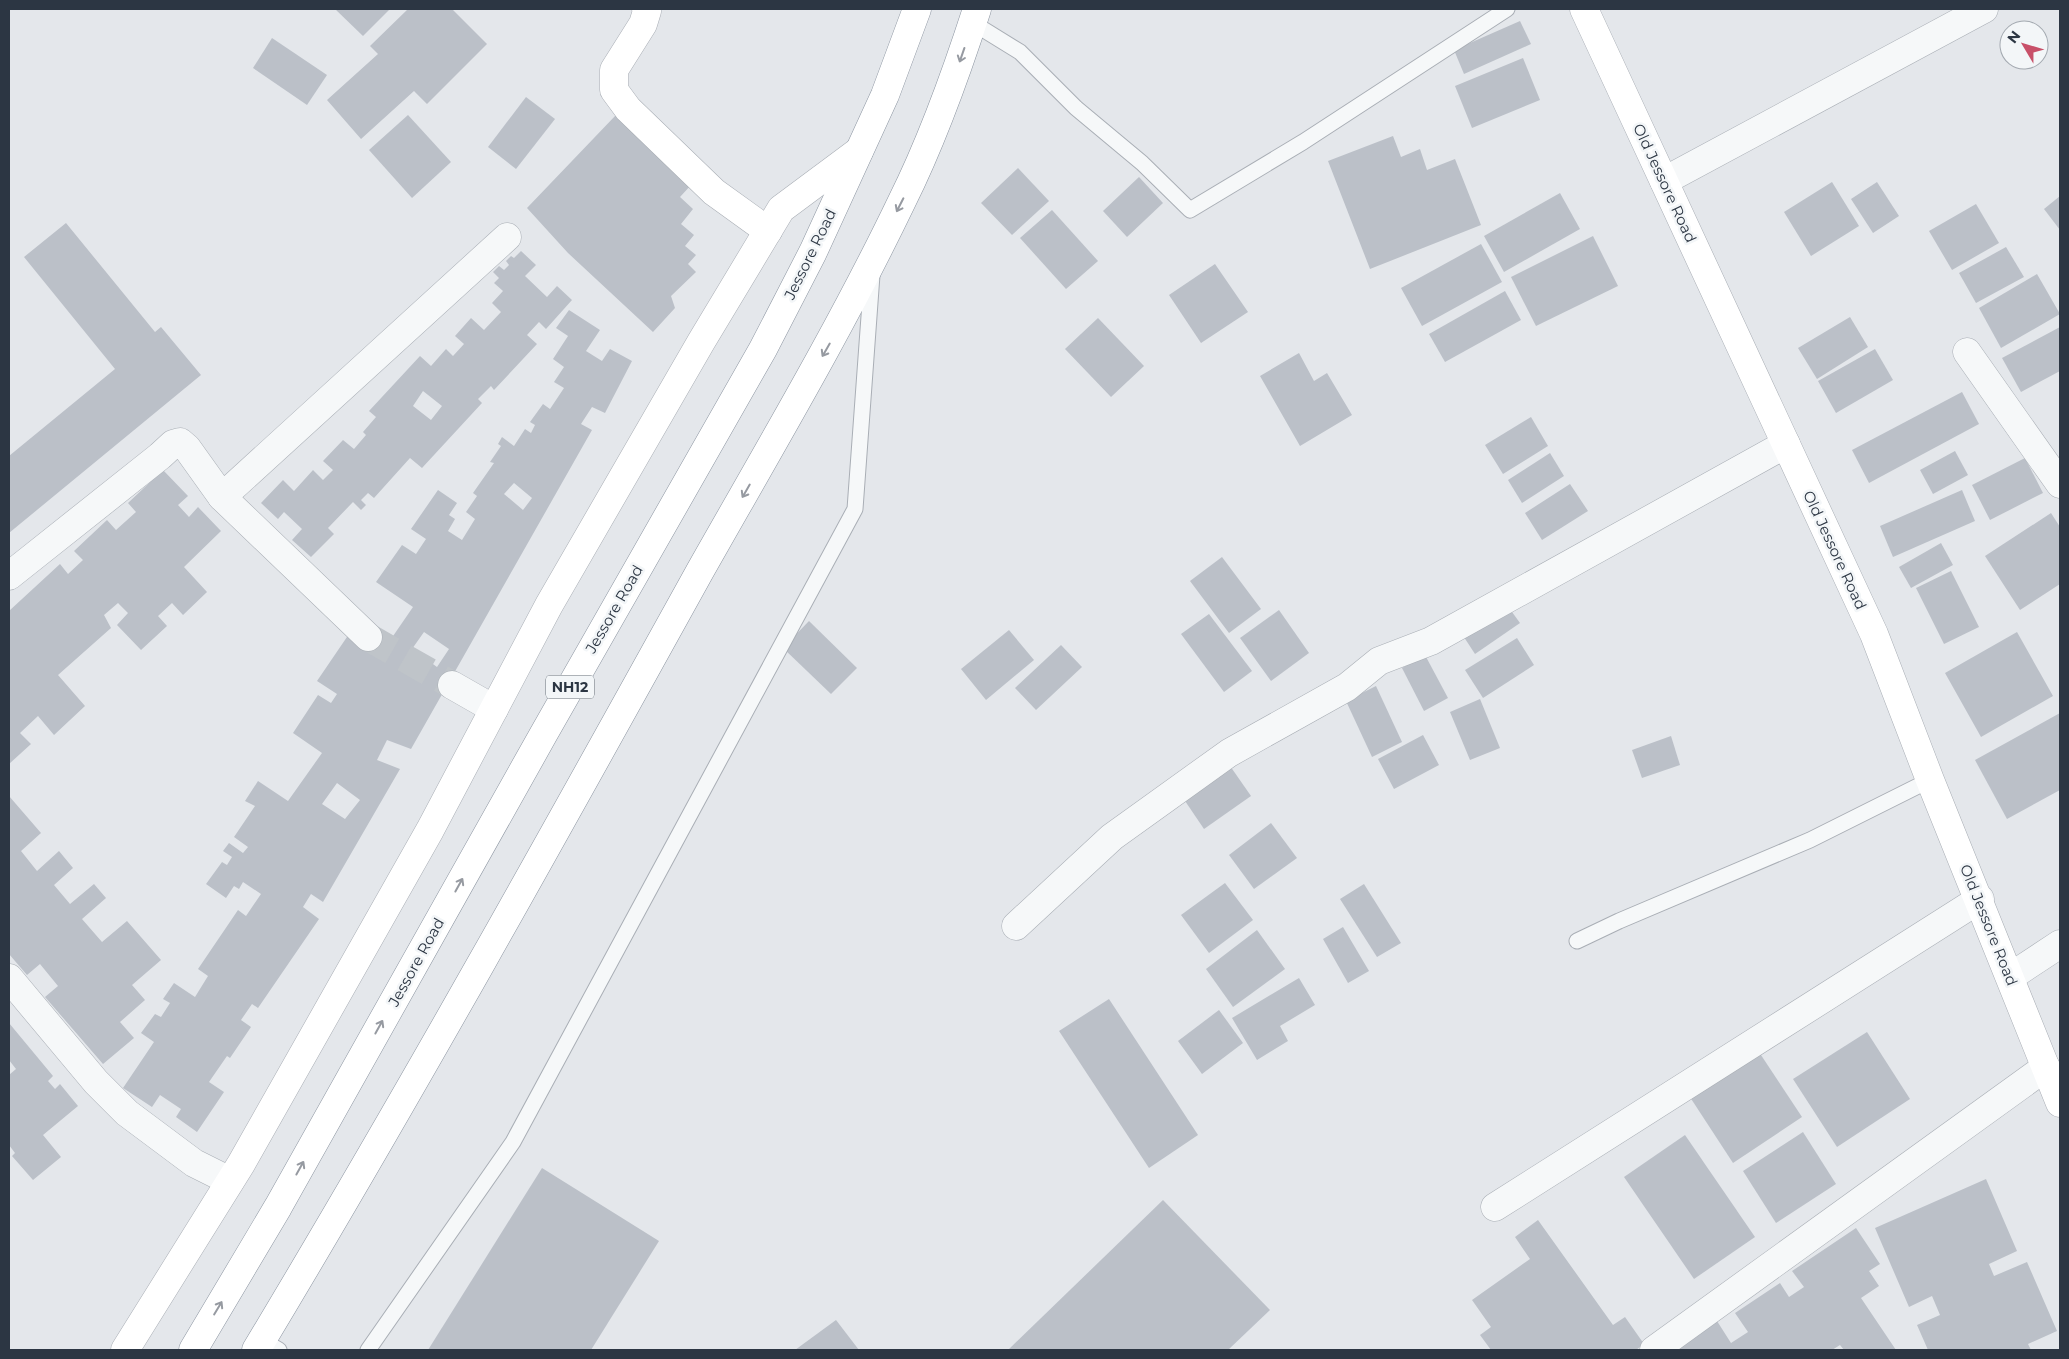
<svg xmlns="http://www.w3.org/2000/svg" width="2069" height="1359" viewBox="0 0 2069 1359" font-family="Montserrat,sans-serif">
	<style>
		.building { fill: #bbc0c8; fill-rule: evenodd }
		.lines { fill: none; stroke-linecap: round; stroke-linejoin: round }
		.street-tunnel { stroke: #bfc4c9; stroke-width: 28; stroke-dasharray: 28 14; stroke-linecap: butt }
		.lane-casing { stroke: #a9aeb5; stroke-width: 17 }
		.street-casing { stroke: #a9aeb5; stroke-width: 29 }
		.secondary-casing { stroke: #a9aeb5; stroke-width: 29 }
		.highway-casing { stroke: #8c95a1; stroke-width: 29 }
		.lane { stroke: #f6f8f9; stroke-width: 15 }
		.street { stroke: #f6f8f9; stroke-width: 28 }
		.secondary { stroke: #fff; stroke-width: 28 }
		.highway { stroke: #fff; stroke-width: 28 }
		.oneway { stroke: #969aa1 }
		.labels { text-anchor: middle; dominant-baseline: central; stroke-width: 5; stroke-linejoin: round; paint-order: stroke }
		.shield { fill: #f3f6f8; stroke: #687079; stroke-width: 1 }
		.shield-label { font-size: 14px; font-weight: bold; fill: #2c3643 }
		.street-label { font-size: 15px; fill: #2c3643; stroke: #f3f6f8 }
	</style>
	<rect width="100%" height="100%" fill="#e4e7eb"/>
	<!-- building -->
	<g class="building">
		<path d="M335 9H390L363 36Z"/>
		<path d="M408 9H452L487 44 427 104 414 91 361 139 327 100 378 54 370 46Z"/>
		<path d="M1520 21 1531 44 1464 74 1454 50Z"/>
		<path d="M272 38 327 75 307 105 253 68Z"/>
		<path d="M1523 58 1540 100 1472 128 1455 86Z"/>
		<path d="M526 97 555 119 516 169 488 147Z"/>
		<path d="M408 115 451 162 412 198 369 150Z"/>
		<path d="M616 115 691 185 680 197 693 209 681 224 694 235 685 246 696 255 688 264 696 272 671 296 675 308 653 332 568 253 527 208Z"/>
		<path d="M1393 136 1401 157 1420 149 1427 170 1455 159 1481 225 1370 269 1328 161Z"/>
		<path d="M1018 168 1049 201 1012 235 981 203Z"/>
		<path d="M1139 177 1163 203 1127 237 1103 211Z"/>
		<path d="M1832 182 1859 226 1811 256 1784 212Z"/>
		<path d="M1877 182 1899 216 1873 233 1851 199Z"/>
		<path d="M1560 193 1580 229 1504 272 1484 236Z"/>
		<path d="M2060 196V230L2044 209Z"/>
		<path d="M1976 204 1999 243 1952 270 1929 231Z"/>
		<path d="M1052 210 1098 261 1066 289 1020 238Z"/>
		<path d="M66 223 155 332 161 327 201 375 9 533V456L115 369 24 257Z"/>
		<path d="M1593 236 1618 286 1536 326 1511 277Z"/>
		<path d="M1481 244 1502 282 1422 326 1401 288Z"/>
		<path d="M2006 247 2024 277 1976 303 1959 273Z"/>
		<path d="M521 251 536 265 525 276 547 297 557 286 572 300 546 329 539 322 527 335 537 344 494 390 491 386 478 399 482 403 422 468 410 458 374 498 368 493 361 500 366 505 361 510 353 502 328 528 334 534 311 557 292 540 302 529 284 512 278 519 261 503 283 480 294 491 313 470 323 480 333 470 323 461 343 440 354 449 366 435 363 432 376 417 369 411 420 356 431 366 446 349 453 356 464 344 455 336 471 318 484 330 501 312 492 303 503 291 494 283 499 278 493 272 499 266 504 270 509 265 506 261 511 256 514 258ZM423 391 442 406 431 420 413 406Z"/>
		<path d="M1215 264 1248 312 1201 343 1169 295Z"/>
		<path d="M2037 274 2060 314 2001 348 1979 308Z"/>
		<path d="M1505 291 1521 320 1445 362 1429 334Z"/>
		<path d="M569 310 600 330 586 351 602 361 610 349 632 361 605 413 592 407 581 424 592 430 411 749 387 740 377 760 400 769 323 902 311 894 303 907 319 919 258 1008 252 1004 241 1020 251 1027 230 1058 227 1056 209 1082 224 1092 197 1132 176 1117 181 1109 160 1095 152 1107 123 1088 154 1042 141 1033 155 1014 161 1017 170 1003 163 999 174 983 195 997 208 976 198 969 238 910 246 916 261 894 243 882 239 889 234 886 226 898 206 884 222 862 227 865 232 857 223 851 229 843 243 853 248 847 234 837 255 806 245 801 258 781 288 801 322 753 293 733 318 695 331 703 337 694 317 681 349 634 380 655 413 607 376 582 402 545 416 554 426 539 411 529 438 490 457 503 449 515 455 519 448 531 462 540 475 519 466 512 477 496 473 493 494 463 490 462 501 446 498 444 502 437 514 446 525 429 531 433 535 425 530 422 543 404 550 409 564 388 554 382 564 367 553 359 568 336 556 328ZM514 483 532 498 523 510 504 494ZM424 632 449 649 437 667 412 649ZM337 783 360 800 345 819 322 804Z"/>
		<path d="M1850 317 1868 347 1817 379 1798 348Z"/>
		<path d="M1098 318 1144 366 1111 397 1065 349Z"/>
		<path d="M2060 327V371L2021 392 2002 358Z"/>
		<path d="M1875 349 1893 380 1836 413 1818 381Z"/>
		<path d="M1299 353 1314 381 1327 373 1352 415 1300 446 1260 376Z"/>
		<path d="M1962 392 1979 424 1869 483 1852 450Z"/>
		<path d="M1531 417 1548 446 1503 474 1485 445Z"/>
		<path d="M1955 451 1968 475 1933 494 1920 470Z"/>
		<path d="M1550 453 1564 476 1522 503 1508 480Z"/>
		<path d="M2025 458 2043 493 1990 520 1972 485Z"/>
		<path d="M163 470 188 496 178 505 189 517 198 507 221 531 184 567 207 592 183 615 172 603 158 616 167 626 141 650 117 625 128 613 118 603 104 615 111 628 58 675 85 706 54 735 38 716 20 733 31 744 9 764V611L60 564 68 574 83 560 74 551 107 520 116 530 136 512 128 503Z"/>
		<path d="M1570 484 1588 511 1542 540 1525 513Z"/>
		<path d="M1962 490 1975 521 1893 557 1880 526Z"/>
		<path d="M2051 513 2060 527V584L2020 610 1985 556Z"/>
		<path d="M1941 543 1953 565 1911 588 1899 567Z"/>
		<path d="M1222 557 1261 609 1229 633 1190 581Z"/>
		<path d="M1951 571 1979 627 1944 644 1916 588Z"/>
		<path d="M1504 601 1520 623 1475 654 1460 631Z"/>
		<path d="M1279 610 1309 653 1271 681 1240 638Z"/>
		<path d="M1209 614 1252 671 1224 692 1181 634Z"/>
		<path d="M809 621 857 668 831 694 783 648Z"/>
		<path d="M1009 630 1034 660 986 700 961 669Z"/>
		<path d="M2017 632 2053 696 1981 737 1945 673Z"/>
		<path d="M1517 638 1534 665 1483 698 1465 670Z"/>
		<path d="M1061 645 1082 667 1036 710 1015 688Z"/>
		<path d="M1425 655 1448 698 1424 711 1402 668Z"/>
		<path d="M1376 686 1402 742 1372 757 1346 701Z"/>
		<path d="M1480 699 1500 748 1470 760 1450 712Z"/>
		<path d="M2060 713V790L2007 819 1975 760Z"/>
		<path d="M1423 735 1439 765 1394 789 1378 759Z"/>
		<path d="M1671 736 1680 765 1642 778 1632 750Z"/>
		<path d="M1228 763 1251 796 1204 829 1181 795Z"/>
		<path d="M9 796 41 833 21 851 37 871 59 851 73 868 54 885 70 904 94 884 106 898 82 919 102 942 127 921 161 960 132 985 145 1000 120 1022 134 1038 103 1064 45 997 58 986 40 964 27 975 9 954Z"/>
		<path d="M1271 823 1297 858 1254 889 1229 855Z"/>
		<path d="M1225 883 1253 920 1209 953 1181 915Z"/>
		<path d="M1364 884 1401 943 1377 957 1340 899Z"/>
		<path d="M1343 927 1369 971 1348 983 1323 939Z"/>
		<path d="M1257 930 1285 969 1233 1007 1206 969Z"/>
		<path d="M1299 978 1315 1005 1280 1026 1288 1041 1257 1060 1232 1018Z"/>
		<path d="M1109 999 1198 1135 1149 1168 1059 1031Z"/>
		<path d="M1219 1010 1243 1043 1202 1074 1178 1041Z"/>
		<path d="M9 1023 53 1076 48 1081 55 1089 60 1084 78 1106 43 1135 61 1157 33 1180 12 1156 15 1153 9 1145V1075L16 1069 9 1060Z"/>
		<path d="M1867 1032 1910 1099 1837 1147 1793 1079Z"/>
		<path d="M1755 1046 1802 1117 1733 1163 1686 1091Z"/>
		<path d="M1803 1132 1836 1184 1776 1223 1743 1171Z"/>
		<path d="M1685 1135 1755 1237 1694 1279 1624 1177Z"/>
		<path d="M542 1168 659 1241 591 1350H428Z"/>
		<path d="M1986 1179 2017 1251 1989 1264 1994 1276 2027 1262 2057 1331 2028 1344 2031 1350H1967V1349L1963 1350H1928L1917 1325 1940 1315 1932 1296 1909 1307 1875 1228Z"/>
		<path d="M1163 1200 1270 1310 1228 1350H1008Z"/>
		<path d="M1538 1220 1613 1325 1625 1317 1644 1344 1636 1350H1491L1480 1335 1491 1327 1472 1300 1530 1259 1515 1237Z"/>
		<path d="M1856 1228 1880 1264 1869 1271 1879 1286 1861 1298 1896 1350H1844L1840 1345 1832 1350H1674L1717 1321 1731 1343 1748 1332 1735 1313 1780 1283 1789 1297 1804 1287 1792 1271Z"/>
		<path d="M836 1320 859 1350H795Z"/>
	</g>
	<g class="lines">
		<!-- street-tunnel -->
		<path class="street-tunnel" d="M368 637 452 685"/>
		<defs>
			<g id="lane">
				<path d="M973 23 1020 52 1076 108 1142 163 1190 210 1303 142 1507 9"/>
				<path d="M1577 941 1619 921 1810 840 1930 780"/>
				<path d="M262 1340 279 1350"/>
				<path d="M368 1350 513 1142 855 509 872 275"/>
			</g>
			<g id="street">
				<path d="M1664 181 1984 9"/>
				<path d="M1967 352 2060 484"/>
				<path d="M222 497 368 637"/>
				<path d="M9 576 160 456 173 444 180 442 187 448 222 497 507 237"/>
				<path d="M452 685 494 709"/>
				<path d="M1016 926 1112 837 1229 753 1347 687 1379 661 1431 641 1786 444"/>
				<path d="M2010 977 2060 944"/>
				<path d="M9 978 96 1082 127 1113 194 1163 230 1181"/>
				<path d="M1495 1207 1980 899"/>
				<path d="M1654 1350 2046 1067"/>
			</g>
			<g id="secondary">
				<path d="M646 9 647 11 643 24 614 70V90L628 109 714 192 768 231"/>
				<path d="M1584 9 1874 634 1930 780 2060 1103"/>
				<path d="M125 1350 241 1164 430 830 549 605 701 342 781 209 859 151"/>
			</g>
			<g id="highway">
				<path d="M193 1350 278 1207 543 735 763 349 813 252 885 95 917 9"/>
				<path d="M256 1350C410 1094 555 833 700 571 769 449 841 328 902 201 933 139 956 74 977 9"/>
			</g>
		</defs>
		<!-- lane casing -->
		<use href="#lane" class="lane-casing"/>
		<!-- street casing -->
		<use href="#street" class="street-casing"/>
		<!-- secondary casing -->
		<use href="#secondary" class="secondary-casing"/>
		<!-- highway casing -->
		<use href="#highway" class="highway-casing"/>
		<!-- lane -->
		<use href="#lane" class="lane"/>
		<!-- street -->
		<use href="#street" class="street"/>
		<!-- secondary -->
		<use href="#secondary" class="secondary"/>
		<!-- highway -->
		<use href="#highway" class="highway"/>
	</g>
	<!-- one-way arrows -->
	<defs><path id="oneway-shaft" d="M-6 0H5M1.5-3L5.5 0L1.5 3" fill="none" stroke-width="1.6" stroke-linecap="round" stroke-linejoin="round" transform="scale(1.25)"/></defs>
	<g class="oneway">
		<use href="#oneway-shaft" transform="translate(962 55) rotate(109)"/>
		<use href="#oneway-shaft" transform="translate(900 205) rotate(117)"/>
		<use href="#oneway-shaft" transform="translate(826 350) rotate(120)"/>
		<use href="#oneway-shaft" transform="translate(746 491) rotate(120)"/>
		<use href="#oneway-shaft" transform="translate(459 885) rotate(-61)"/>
		<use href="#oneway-shaft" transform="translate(379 1027) rotate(-61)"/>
		<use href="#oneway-shaft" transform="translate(300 1168) rotate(-61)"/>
		<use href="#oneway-shaft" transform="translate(218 1308) rotate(-59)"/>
	</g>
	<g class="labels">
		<!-- shield labels -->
		<rect class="shield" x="546" y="675.5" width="48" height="23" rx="4"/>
		<g class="shield-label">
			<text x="570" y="687">NH12</text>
		</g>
		<!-- street labels -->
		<g class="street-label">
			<text transform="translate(1665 183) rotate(65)">Old Jessore Road</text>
			<text transform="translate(810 254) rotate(-64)">Jessore Road</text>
			<text transform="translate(1835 550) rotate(65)">Old Jessore Road</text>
			<text transform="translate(614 609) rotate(-60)">Jessore Road</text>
			<text transform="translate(1989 925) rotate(68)">Old Jessore Road</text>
			<text transform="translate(416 962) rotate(-61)">Jessore Road</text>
		</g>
	</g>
	<!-- border -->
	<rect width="2069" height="1359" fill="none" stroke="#2c3643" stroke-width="20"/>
	<!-- north arrow -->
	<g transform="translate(2024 45) rotate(308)"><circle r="24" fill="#f3f6f8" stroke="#a3a9b0"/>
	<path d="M0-4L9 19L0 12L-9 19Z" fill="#c85069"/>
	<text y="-8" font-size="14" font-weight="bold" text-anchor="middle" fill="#2c3643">N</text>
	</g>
</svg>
